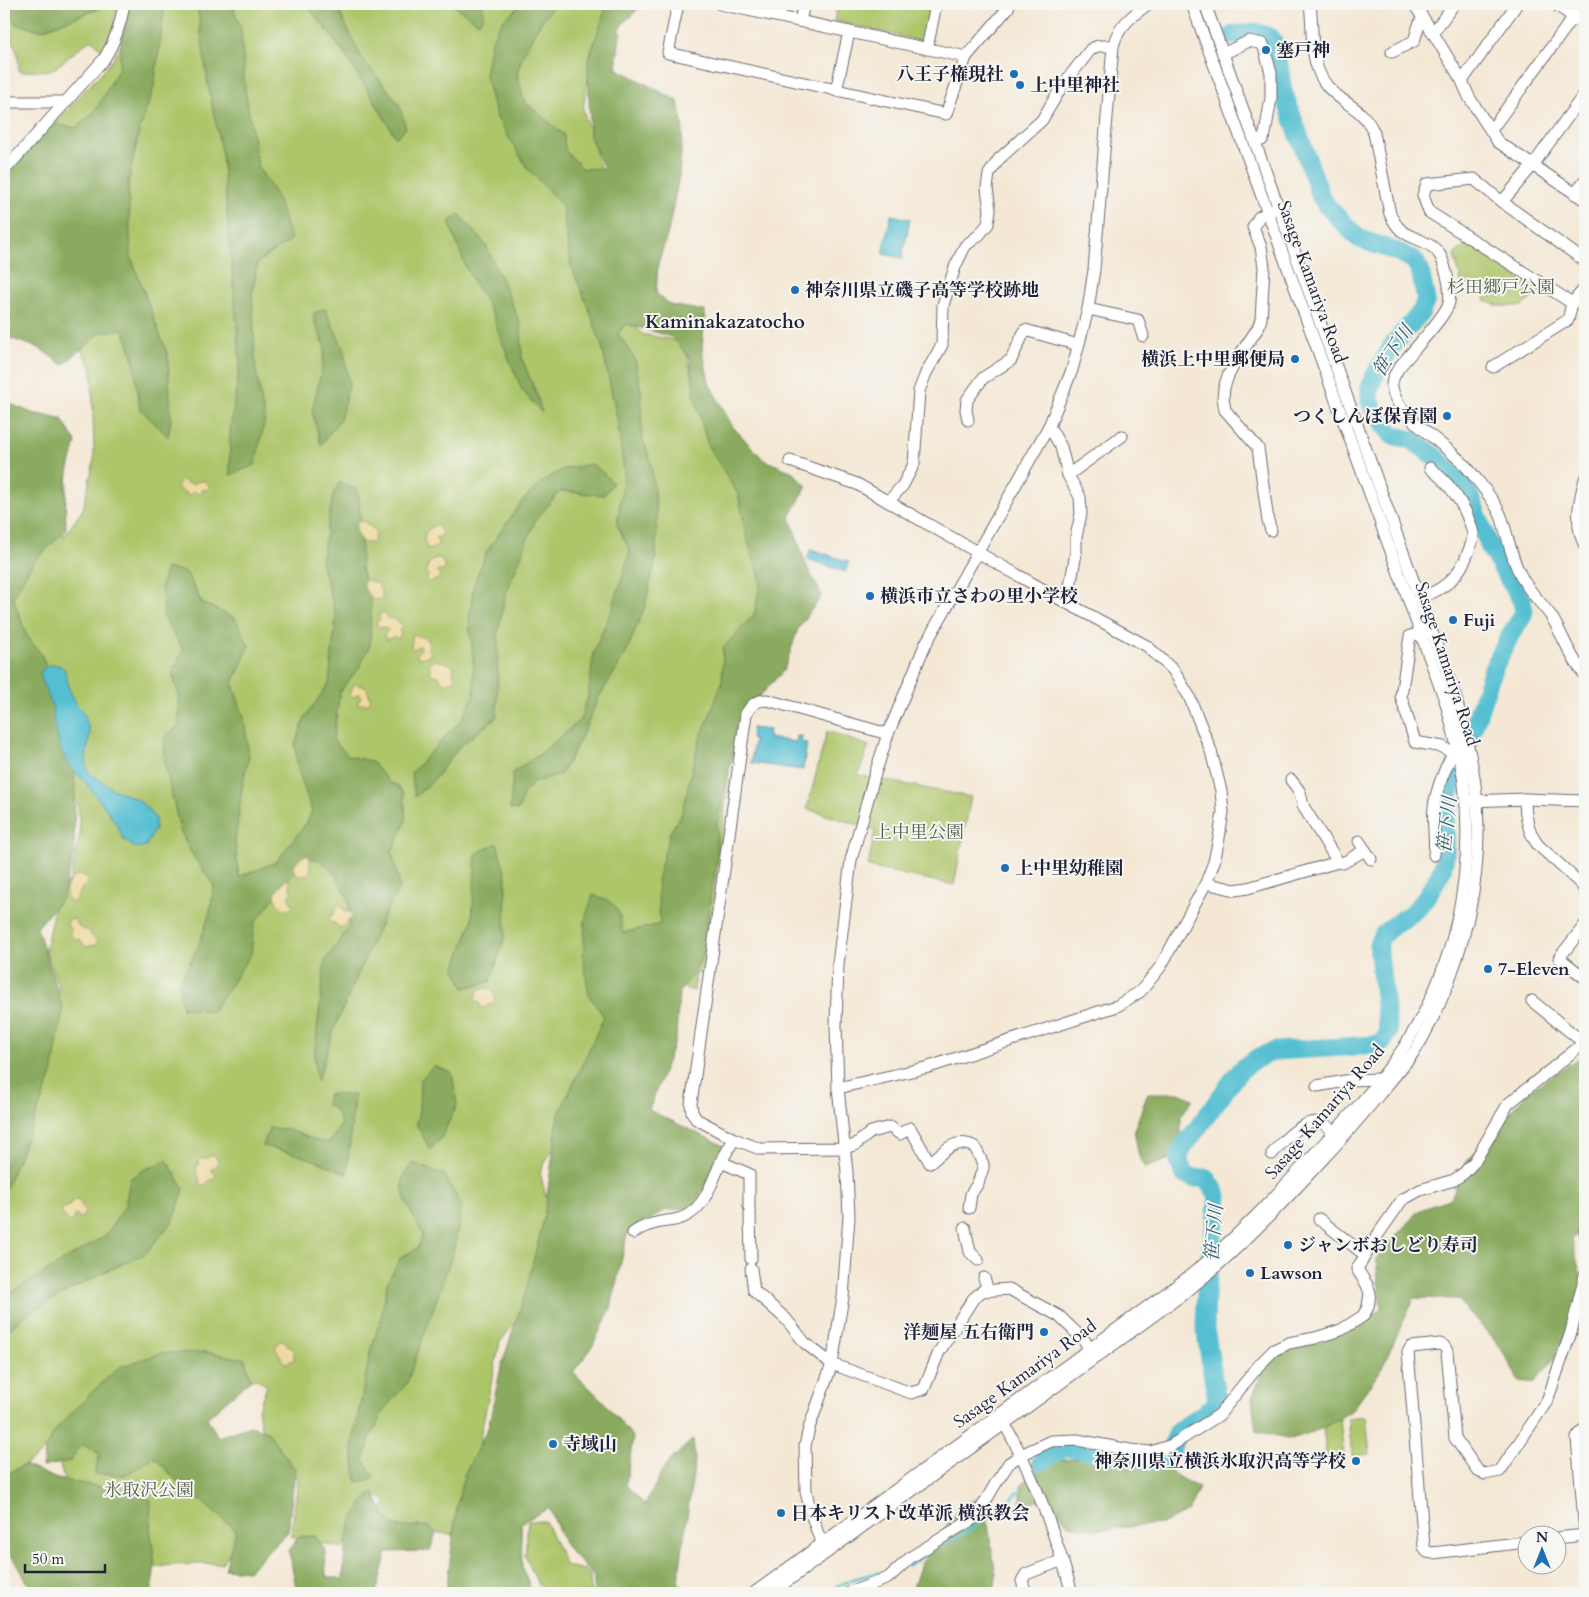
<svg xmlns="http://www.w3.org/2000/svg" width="1589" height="1597" viewBox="0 0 1589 1597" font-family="Cardo,'Noto Serif JP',serif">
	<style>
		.green { fill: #aec66b; stroke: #687453 }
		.forest { fill: #8aab5f; stroke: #56664d }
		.sand { fill: #eeda9e; stroke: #887e6c }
		.water { fill: #55bfd1; stroke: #3c7086 }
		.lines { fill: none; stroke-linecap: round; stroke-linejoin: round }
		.stream { stroke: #55bfd1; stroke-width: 3 }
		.river { stroke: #55bfd1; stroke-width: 19 }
		.minor-casing { stroke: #6c6771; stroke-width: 13 }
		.minor { stroke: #fff; stroke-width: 11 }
		.poi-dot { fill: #1f6fb2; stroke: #f6f6f2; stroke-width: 2 }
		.labels { text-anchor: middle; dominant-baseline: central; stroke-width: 4; stroke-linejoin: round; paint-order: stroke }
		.poi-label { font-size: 18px; font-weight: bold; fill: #22223b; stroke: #f6f6f2; text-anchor: start }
		.street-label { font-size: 18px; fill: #22223b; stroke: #f6f6f2 }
		.park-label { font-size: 18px; fill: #535b4c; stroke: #f6f6f2 }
		.neighbourhood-label { font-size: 19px; font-weight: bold; fill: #22223b; stroke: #f6f6f2 }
		.water-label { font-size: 19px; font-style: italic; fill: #345970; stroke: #f6f6f2 }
	</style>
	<rect width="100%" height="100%" fill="#f6f6f2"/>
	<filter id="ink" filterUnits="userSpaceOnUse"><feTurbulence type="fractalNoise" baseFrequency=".02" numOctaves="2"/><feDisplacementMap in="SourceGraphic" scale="10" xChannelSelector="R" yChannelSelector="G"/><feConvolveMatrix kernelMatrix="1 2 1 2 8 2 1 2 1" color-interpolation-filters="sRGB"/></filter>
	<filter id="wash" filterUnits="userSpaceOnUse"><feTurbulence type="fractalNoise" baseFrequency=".0096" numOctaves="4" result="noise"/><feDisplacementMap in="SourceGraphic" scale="20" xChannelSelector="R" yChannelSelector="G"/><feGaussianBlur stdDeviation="1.12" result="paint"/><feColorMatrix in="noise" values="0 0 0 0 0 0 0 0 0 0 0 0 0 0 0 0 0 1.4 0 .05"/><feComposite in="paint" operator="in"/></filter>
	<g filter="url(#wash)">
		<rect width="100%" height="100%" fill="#f4e8d5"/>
		<!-- green -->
		<g class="green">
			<path d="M4 4H6L16 24 41 30 111 4H119L114 20 116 23 103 51 91 39 53 70 19 72 18 57 15 46 4 29Z"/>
			<path d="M130 4H612L594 42 583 109 605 183 620 309 642 334 684 342 705 430 774 520 737 706 705 974 696 973 694 991 680 986 561 1134 540 1172 551 1218 522 1314 500 1342 481 1432 471 1524 452 1535 379 1523 386 1500 370 1494 359 1523 342 1548 291 1536 298 1481 281 1450 261 1427 258 1409 267 1386 255 1378 58 1437 36 1458 4 1476V1156L38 1070 59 987 45 950 56 899 70 880 80 833 78 805 47 741 4 667V403L71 434 63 538 83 509 94 460 92 369 76 341 4 185 59 119 112 61 123 41Z"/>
			<path d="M838 4H931L924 42 834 21Z"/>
			<path d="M1468 242 1541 291 1522 306H1499L1486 301 1482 287 1462 284 1454 255Z"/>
			<path d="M827 731 869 746 858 775 971 797 954 885 868 867 875 830 807 809Z"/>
			<path d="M1366 1416 1370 1454 1352 1456 1348 1418Z"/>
			<path d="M1340 1419 1344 1457 1327 1459 1322 1421Z"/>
			<path d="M110 1420 229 1457 238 1541 222 1563 172 1565 150 1568 149 1593H118L87 1551 56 1453Z"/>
			<path d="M528 1521H545L566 1566 585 1570 590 1575 591 1593H546L538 1584 525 1556Z"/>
		</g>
		<!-- forest -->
		<g class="forest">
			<path d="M6 4H111L41 30 16 24Z"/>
			<path d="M127 4H153L164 12 154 87 139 132 128 184 131 257 168 356 171 419 168 437 140 409 133 357 123 329 100 333 63 365 39 348 4 336V178L7 171 49 123 76 128 96 110 119 68 123 17Z"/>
			<path d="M197 4H232L241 29 245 89 258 167 276 195 291 240 258 262 252 294 256 371 265 420 255 465 230 475V430L240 362 222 155 208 85Z"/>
			<path d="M304 4H332L339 11 360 55 399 104 406 128 396 138C380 110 363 82 345 55 332 37 320 19 304 4Z"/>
			<path d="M451 4H483V17L479 23Z"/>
			<path d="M522 4H555L541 22 524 52 517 73 524 101 564 135 565 150 583 169 604 168 590 137 588 62 607 4H643L621 26 616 68 678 101 683 129 679 176 668 232 658 264 656 293 670 305 705 311 702 350 710 385 733 427 764 460 793 472 807 486 790 517 806 565 822 595 798 629 784 670 744 713 727 778 717 824V858L709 906 707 947 696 969 679 993 676 1038 649 1110 726 1147 693 1207 663 1211 627 1235 611 1308 591 1349 573 1372 602 1400 633 1437 626 1485 645 1505 665 1466 693 1439 695 1460 678 1581 685 1593H594V1577L565 1545 549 1508 521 1523 522 1568 533 1593H446L457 1506 464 1475 488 1428 501 1367 525 1294 544 1218 558 1116 604 1017 589 995 583 958 585 919 593 895C620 904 618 908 623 933L660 924 657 880 670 832 681 815 698 745 722 683 723 648 754 615 761 581 748 542 738 494 708 446 695 399 690 358 672 337 626 324 618 333 635 360 641 391 642 436 651 463 657 518 656 557 645 607 625 655 599 697 579 742 561 774 533 783 523 794 519 810 510 809 513 772 540 754 580 720 588 696 594 651 613 607 630 551 617 525 624 473 617 418 602 347 589 309 571 266 562 205 528 169 497 118 485 76 491 41 502 21Z"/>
			<path d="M459 214 486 245 507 292 521 326 522 359 537 395 542 413 522 390 500 337 493 315 466 268 449 222Z"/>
			<path d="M325 309 344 350 349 385 340 419 321 445 312 411 321 373 325 347 314 320V313Z"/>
			<path d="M4 401 32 413 62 419 76 442 65 484 66 529 32 564 13 597 26 634 42 656 58 703 71 732 75 785 74 853 62 898 37 928 63 1008 52 1075 27 1138 4 1192Z"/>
			<path d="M592 464 603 473 613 483 604 495 560 491 535 521 505 596 498 633 497 717 459 747 432 782 415 797 411 773 462 719 474 695 473 655 469 621 474 583 487 551 523 500 544 480 563 469Z"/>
			<path d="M340 482 358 490 361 526V568L371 603 370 645 359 668 340 691 333 740 349 756 371 761 390 783 397 785 404 794 406 821 392 852 400 887 383 918 336 1024 317 1082 314 1057 325 961 349 927V900L334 872 319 860 306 857 254 924 251 954 213 1011 182 1008 179 984 199 945 210 912 214 886 190 851 180 830 165 765 164 738 179 725V696L172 674 183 650 164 617 161 586 166 568 186 572 202 603 235 618 249 646 233 684 244 718 249 757 243 781 235 841 239 877 276 862 307 822 312 811 298 770 295 745 305 718 329 683 336 616 321 561 333 495Z"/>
			<path d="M497 843 506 876 505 937 490 982 464 988 455 969 472 921 476 854Z"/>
			<path d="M1585 1048V1224L1572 1240 1584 1290 1568 1333 1553 1360 1534 1383 1519 1381 1500 1347 1458 1299 1414 1298 1381 1370 1351 1411 1324 1428 1291 1439 1256 1431 1252 1399 1265 1363 1292 1347 1322 1342 1381 1310 1376 1259 1418 1211 1451 1198 1467 1161 1528 1092 1580 1057Z"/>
			<path d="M434 1066 452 1073 457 1105 440 1140 430 1150 416 1123 419 1112 420 1080Z"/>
			<path d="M1148 1093H1179L1193 1099 1181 1116V1137L1172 1158 1146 1168 1139 1157 1134 1130Z"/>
			<path d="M328 1094 354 1095 347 1175C321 1160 292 1153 263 1146L269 1128 286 1129 321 1142H330L341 1124 336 1111 326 1104Z"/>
			<path d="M167 1160 184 1189 173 1221 145 1254 109 1270 70 1290 23 1317 4 1335V1297L106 1235 125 1206 130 1179 143 1170Z"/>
			<path d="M412 1163 444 1174 462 1207 453 1253 407 1383 385 1408 371 1436 364 1460 375 1477 357 1483 352 1446 370 1354 382 1314 387 1283 401 1257 418 1248 423 1234C415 1219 395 1191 405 1173 407 1170 410 1167 412 1163Z"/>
			<path d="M205 1352 245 1359 251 1379 207 1418 218 1437 250 1426 267 1431 295 1469 288 1532 248 1571 225 1569 236 1530 180 1484 154 1457 126 1475 94 1474 100 1454 81 1444 71 1461 42 1467 46 1447 57 1428 94 1390 120 1367 161 1353Z"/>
			<path d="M1118 1448 1157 1459 1180 1478 1199 1488 1188 1511 1162 1524 1095 1530 1068 1525 1047 1497 1021 1505V1485L1047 1462 1079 1458Z"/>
			<path d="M24 1465 57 1479 131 1492 151 1500 150 1528 155 1564 152 1590 142 1593H33L20 1569 7 1550 4 1552V1476Z"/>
			<path d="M374 1492 384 1515 397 1527 427 1526 436 1533 430 1551 387 1552 376 1593H297L289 1551 298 1537 315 1536 325 1550 326 1576 343 1579C345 1545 346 1514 374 1492Z"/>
			<path d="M976 1500 988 1525 996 1576 994 1593H911L921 1564 940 1535 963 1504Z"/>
		</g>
		<!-- sand -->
		<g class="sand">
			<path d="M181 480H184L186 483H190L192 484 196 482 205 481 210 487 209 489 202 490V493L198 494 194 491 189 495 177 488Z"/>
			<path d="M358 521H363L376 531 373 543H363C357 536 354 529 358 521Z"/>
			<path d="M435 525 438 526 443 535 435 538 438 542 437 546 432 549 428 550 424 540 425 533Z"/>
			<path d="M435 558 442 559 445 569 443 571 437 570V572L440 575 439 579 430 582 427 579 428 574 426 570 428 565Z"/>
			<path d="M366 580C381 583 379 586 383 599L374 600C368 596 364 590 363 582Z"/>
			<path d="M384 612 387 618C395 619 399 620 402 627L399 630 401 634 399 638 392 637 387 640 384 635 388 630 384 627 380 628 376 623 380 619 378 615Z"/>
			<path d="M413 634 429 640 428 650 431 652 430 655 421 658 418 657 417 654 421 648 420 646H418L415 649H413L411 646Z"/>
			<path d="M435 660 448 663 453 666C453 672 455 676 455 681L443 684 439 676 432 675 430 672 432 669 429 664Z"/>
			<path d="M354 684C373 688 365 688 371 700L368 704H358V701L362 696 358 693 356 697 352 696 350 694Z"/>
			<path d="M305 855 309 856C311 861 309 866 311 872L307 874 297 876 293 867 297 861Z"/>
			<path d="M77 875H83L88 880C86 886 83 886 81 890 77 896 78 899 71 903 62 893 66 883 77 875Z"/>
			<path d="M285 880H289L291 892 288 898 293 905 290 909H283L276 902 275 894Z"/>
			<path d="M337 907H343L344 912H350L353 916 343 927H338L335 923 330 922 328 918 334 914Z"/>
			<path d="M70 919H74L80 928 90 931 91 935 98 941 96 945 86 947 80 940 74 939 70 934 71 929 67 925 68 921Z"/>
			<path d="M481 988 491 989C494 992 496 999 494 1003L488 1005 485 1008H481L479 1002 475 1001 478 990Z"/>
			<path d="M211 1155H214L218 1160 217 1166 211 1169V1171L215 1173 216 1177 210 1180 205 1185H200L199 1177 197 1174 196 1169 200 1159 208 1158Z"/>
			<path d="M78 1199 85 1211 83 1217 79 1218 78 1215H75L74 1220 69 1222 61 1213 62 1209 69 1206 74 1200Z"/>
			<path d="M283 1340 287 1343 288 1346 294 1350V1360L286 1363 281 1360V1356L275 1348 279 1341Z"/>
		</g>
		<!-- water -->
		<g class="water">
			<path d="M891 215 910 219 902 258 883 254Z"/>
			<path d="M811 549 849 562 845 572 807 559Z"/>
			<path d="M53 664 61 666 65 670 69 689 76 703 85 716 90 733 86 759 87 769 91 774 113 789 139 800 155 817V829L146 846 135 848 124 840 119 829 109 813 84 781 71 768 61 751 54 722 52 705 43 684 40 673 46 666Z"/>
			<path d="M752 728 769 730 768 738 796 742 797 736H802L801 742 807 743 803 770 751 763 754 740 751 739Z"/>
		</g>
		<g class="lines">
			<!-- stream -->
			<g class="stream">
				<path d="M4 316 8 320 6 345 4 350"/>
				<path d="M940 1546 967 1532 1004 1507 1019 1491"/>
				<path d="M909 1566 924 1555"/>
				<path d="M829 1593C845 1579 868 1574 888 1572"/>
			</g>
			<!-- river -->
			<path class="river" d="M1041 1462 1062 1448H1073L1159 1462 1167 1459 1178 1431 1213 1407 1217 1401 1205 1328 1206 1292 1218 1196 1207 1178H1193L1185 1175 1179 1163 1180 1152 1237 1074C1248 1062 1261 1055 1276 1051L1375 1045 1383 1042 1388 1032 1378 944C1383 928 1402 922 1414 911 1424 902 1432 888 1439 876 1451 853 1442 825 1447 800L1476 720 1493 669 1512 632 1522 617 1524 611 1522 601 1491 550 1472 501 1463 485 1434 456 1412 440 1392 435 1377 415 1370 401V387L1374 377 1392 346 1421 312 1426 300 1420 270 1414 260 1400 253 1358 238 1326 205 1321 197 1283 91 1276 47 1270 37 1255 32 1233 35"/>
		</g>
	</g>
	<g filter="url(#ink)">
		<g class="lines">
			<defs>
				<g id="minor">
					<path d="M678 4 668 53 946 114 966 57 720 4"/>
					<path d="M1310 4C1314 31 1308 64 1328 87 1346 107 1362 106 1374 133L1390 214C1401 238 1412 234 1431 246 1441 252 1443 261 1446 272 1449 282 1451 291 1449 302 1447 316 1408 355 1398 369 1395 374 1391 381 1392 387 1395 413 1437 439 1455 456 1464 463 1471 472 1478 481 1486 491 1496 504 1501 516 1508 535 1510 555 1520 574 1527 590 1541 602 1551 616 1563 635 1570 658 1585 675"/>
					<path d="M1414 4 1433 33 1462 81 1469 97 1498 142 1585 200"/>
					<path d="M1555 4 1585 25"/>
					<path d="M800 21 804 4"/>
					<path d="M1433 33 1454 4"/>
					<path d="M927 49 936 4"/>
					<path d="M1392 52 1414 41 1419 25 1422 18"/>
					<path d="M1223 54 1249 41 1263 44 1271 73V98L1265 134 1262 140 1255 142"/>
					<path d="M966 57 1008 8 1006 4"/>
					<path d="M1462 81 1517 4"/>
					<path d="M836 91 849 32"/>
					<path d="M4 102H66"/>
					<path d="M1491 130 1583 4"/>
					<path d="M4 171 104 59C115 42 121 24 124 4"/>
					<path d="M1575 194 1585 180"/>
					<path d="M1502 202 1533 165 1585 93"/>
					<path d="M1572 303 1429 212 1423 195 1427 184 1474 179 1502 202 1585 261"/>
					<path d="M1088 309 1138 320 1143 336"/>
					<path d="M1493 367 1568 320 1572 303 1585 288"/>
					<path d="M968 420 966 410 967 400 983 378 1011 360 1025 330 1078 345"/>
					<path d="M1049 426 1061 447 1068 475 1080 497 1081 514 1076 537V553L1067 603"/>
					<path d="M790 461 857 484 1067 603 1147 646 1173 670 1189 696 1211 751 1221 791 1223 812 1219 838 1214 862 1206 883 1161 966 1141 991 1117 1006 929 1067 838 1088"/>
					<path d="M1068 475 1122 436"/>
					<path d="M1585 479C1579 502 1574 524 1585 546"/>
					<path d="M888 502 903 485 914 464 919 391 926 373 942 345 943 305 955 267 965 246 979 235 988 224 990 210 987 188 989 174 999 159 1042 120 1062 86 1091 49 1098 46H1113"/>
					<path d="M1271 530 1268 521 1258 448 1225 410 1223 398 1224 388 1228 376 1237 359 1258 328 1261 319 1264 267 1261 247 1253 227 1259 217 1274 209"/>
					<path d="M1419 598C1440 591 1455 581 1465 560 1468 552 1473 544 1473 534 1473 531 1471 527 1470 523 1462 500 1449 483 1430 468"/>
					<path d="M1426 632 1410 636 1401 696 1415 742 1443 747 1453 754"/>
					<path d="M888 734 767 700C756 700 751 705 746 714L691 1104 692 1112 696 1119 734 1139 760 1149 843 1148 855 1145 871 1132 890 1127 900 1134 910 1128 930 1163C944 1151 955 1137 975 1147L983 1164V1168L978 1183 971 1194 969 1208"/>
					<path d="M1291 780 1300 792 1303 806 1338 862 1343 863 1365 850"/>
					<path d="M1525 799C1525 815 1528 832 1538 845L1582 885 1585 892"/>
					<path d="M1470 801 1525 799 1585 801"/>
					<path d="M1359 841 1371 859"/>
					<path d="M1434 855C1436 839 1432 823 1434 807 1436 789 1447 763 1456 748"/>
					<path d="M1206 883 1235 890 1248 888 1338 862"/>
					<path d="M1585 925 1559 958 1585 978"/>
					<path d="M1532 1001 1584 1043"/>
					<path d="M1317 1086 1351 1080 1380 1079"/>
					<path d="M734 1139 721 1162 749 1174V1207"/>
					<path d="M1272 1154C1281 1143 1303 1118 1321 1123 1326 1124 1330 1129 1334 1132"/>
					<path d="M750 1213 751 1259"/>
					<path d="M1319 1219 1365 1255"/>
					<path d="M965 1228 970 1252 978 1260"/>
					<path d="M1585 1229V1232"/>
					<path d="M633 1233C646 1224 659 1222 674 1220 703 1215 710 1186 721 1162"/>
					<path d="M751 1269 754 1291 786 1319 805 1343 832 1364 911 1393 924 1389 939 1352 973 1299 982 1291 1009 1289 1059 1316 1085 1341 1089 1350"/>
					<path d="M984 1278 986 1284"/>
					<path d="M1001 1418C1033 1472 1055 1533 1072 1593"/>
					<path d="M1585 1430H1583L1577 1438 1585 1533"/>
					<path d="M1556 1538 1585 1535"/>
					<path d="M1526 1542 1433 1553 1427 1552 1424 1547 1408 1352 1411 1347 1440 1344 1444 1346 1447 1351 1455 1438 1478 1471 1485 1474 1500 1471 1547 1401 1571 1332 1585 1275"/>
					<path d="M827 1548 818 1534 810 1510 806 1491 805 1446 809 1428 832 1364 843 1297 849 1217 847 1172 838 1088 836 1025 838 964 851 860 874 777 888 734 925 645 1049 426 1072 370 1088 309 1094 270 1113 46C1118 26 1133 15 1148 4"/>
					<path d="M754 1593 1187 1278C1234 1241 1274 1198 1314 1154 1345 1121 1378 1086 1404 1047 1454 970 1475 876 1464 784 1461 757 1453 730 1446 703L1192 4"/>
					<path d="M771 1593 1186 1292C1236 1252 1278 1208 1321 1161 1341 1140 1360 1118 1378 1096 1391 1080 1405 1065 1416 1049 1425 1035 1432 1020 1439 1005 1469 936 1485 860 1475 784 1471 754 1463 725 1455 696L1205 4"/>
					<path d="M849 1593 888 1578 911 1557 971 1520 978 1514 996 1483 1009 1463 1021 1455 1051 1441 1077 1440 1130 1450 1151 1452 1172 1445 1219 1415 1260 1364 1274 1350 1289 1343 1315 1338 1341 1330 1363 1316 1368 1307 1370 1293 1367 1285 1357 1269 1379 1233 1402 1200 1420 1190 1454 1180 1464 1173 1475 1161 1508 1104 1585 1042"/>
					<path d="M1026 1593 1022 1581 1026 1574 1063 1560"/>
				</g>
			</defs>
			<!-- minor casing -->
			<use href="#minor" class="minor-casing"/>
			<!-- minor -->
			<use href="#minor" class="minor"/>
		</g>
	</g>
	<!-- markers -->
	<g class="poi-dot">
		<circle cx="1266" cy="50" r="5"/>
		<circle cx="1014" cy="74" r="5"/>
		<circle cx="1020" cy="85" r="5"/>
		<circle cx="795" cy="290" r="5"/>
		<circle cx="1295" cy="359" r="5"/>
		<circle cx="1447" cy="416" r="5"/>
		<circle cx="870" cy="596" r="5"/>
		<circle cx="1453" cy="620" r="5"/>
		<circle cx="1005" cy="868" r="5"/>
		<circle cx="1488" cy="969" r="5"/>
		<circle cx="1288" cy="1245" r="5"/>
		<circle cx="1250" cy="1273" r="5"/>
		<circle cx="1044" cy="1332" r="5"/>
		<circle cx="553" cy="1444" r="5"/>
		<circle cx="1356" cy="1461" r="5"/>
		<circle cx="781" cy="1513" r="5"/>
	</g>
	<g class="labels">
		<!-- poi labels -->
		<g class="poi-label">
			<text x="1276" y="50">塞戸神</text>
			<text x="1004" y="74" text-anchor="end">八王子権現社</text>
			<text x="1030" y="85">上中里神社</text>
			<text x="805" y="290">神奈川県立磯子高等学校跡地</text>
			<text x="1285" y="359" text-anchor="end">横浜上中里郵便局</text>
			<text x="1437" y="416" text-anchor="end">つくしんぼ保育園</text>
			<text x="880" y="596">横浜市立さわの里小学校</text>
			<text x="1463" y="620">Fuji</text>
			<text x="1015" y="868">上中里幼稚園</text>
			<text x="1498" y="969">7-Eleven</text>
			<text x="1298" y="1245">ジャンボおしどり寿司</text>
			<text x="1260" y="1273">Lawson</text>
			<text x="1034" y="1332" text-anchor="end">洋麺屋 五右衛門</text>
			<text x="563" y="1444">寺域山</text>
			<text x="1346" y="1461" text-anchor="end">神奈川県立横浜氷取沢高等学校</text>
			<text x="791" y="1513">日本キリスト改革派 横浜教会</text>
		</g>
		<!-- street labels -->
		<g class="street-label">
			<text transform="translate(1312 282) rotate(70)">Sasage Kamariya Road</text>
			<text transform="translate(1447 664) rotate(72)">Sasage Kamariya Road</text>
			<text transform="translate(1325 1112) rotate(-49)">Sasage Kamariya Road</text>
			<text transform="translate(1025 1374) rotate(-36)">Sasage Kamariya Road</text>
		</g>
		<!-- park labels -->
		<g class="park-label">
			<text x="1501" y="287">杉田郷戸公園</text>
			<text x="919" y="832">上中里公園</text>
			<text x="149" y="1490">氷取沢公園</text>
		</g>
		<!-- neighbourhood labels -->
		<g class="neighbourhood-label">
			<text x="725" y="322">Kaminakazatocho</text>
		</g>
		<!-- water labels -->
		<g class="water-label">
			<text transform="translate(1393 351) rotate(-56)">笹下川</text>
			<text transform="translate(1447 825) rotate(-84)">笹下川</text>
			<text transform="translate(1214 1233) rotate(-85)">笹下川</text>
		</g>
	</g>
	<!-- margin -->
	<rect width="1589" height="1597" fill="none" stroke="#f6f6f2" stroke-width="20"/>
	<!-- north arrow -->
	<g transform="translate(1542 1550)"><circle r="24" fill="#f6f6f2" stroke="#a1a1a9"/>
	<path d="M0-4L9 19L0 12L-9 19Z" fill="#1f6fb2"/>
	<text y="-8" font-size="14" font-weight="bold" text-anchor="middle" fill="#22223b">N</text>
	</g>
	<!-- scale -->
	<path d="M25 1564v8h80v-8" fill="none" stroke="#22223b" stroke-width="2.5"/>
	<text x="32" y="1564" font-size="15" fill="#22223b" stroke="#f6f6f2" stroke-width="4" paint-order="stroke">50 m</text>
</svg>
